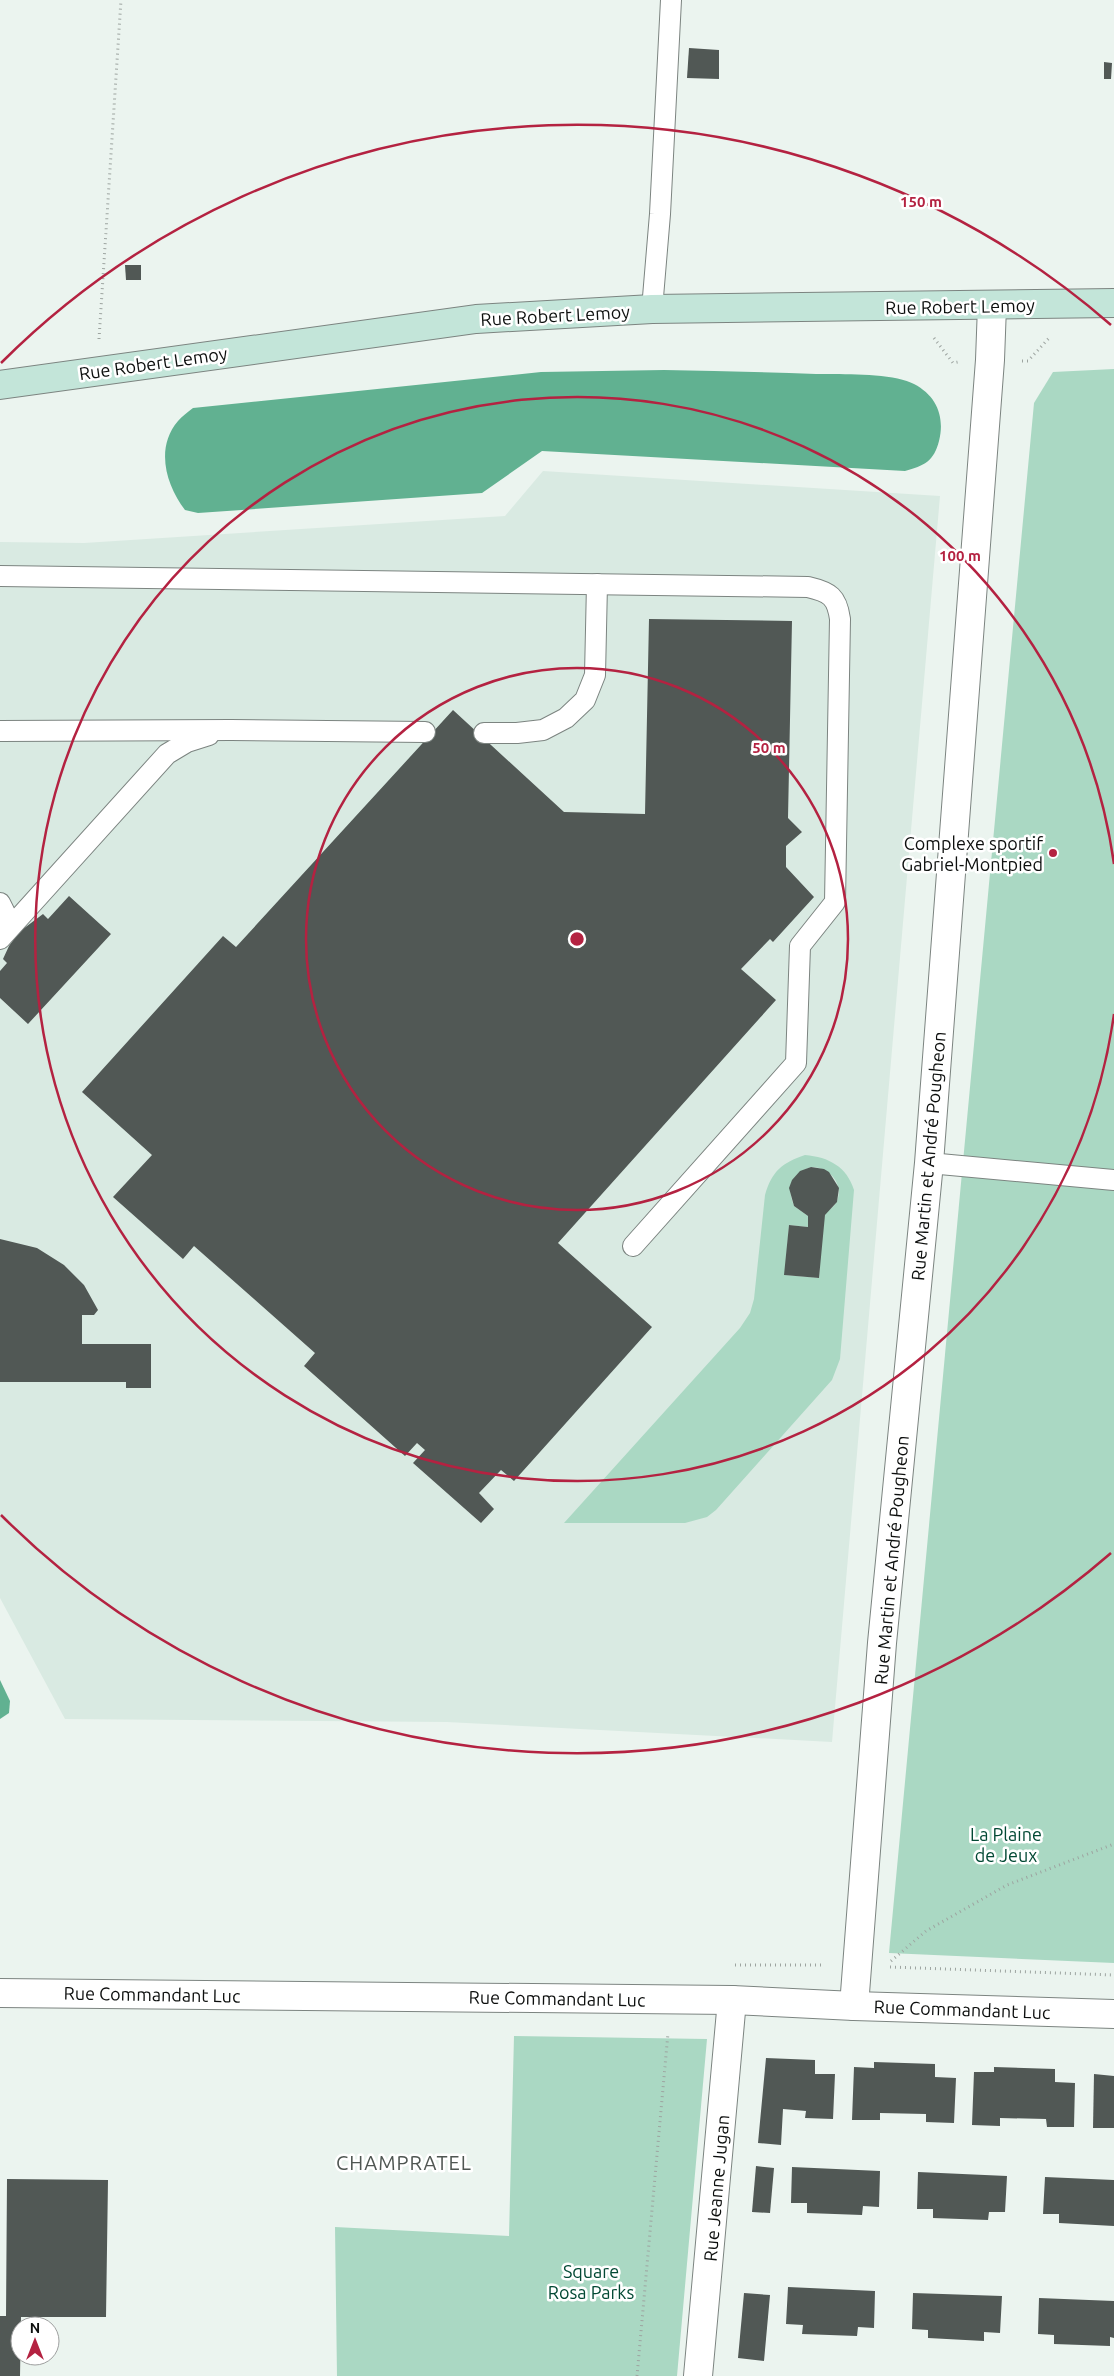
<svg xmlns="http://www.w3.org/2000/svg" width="1114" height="2376" viewBox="0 0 1114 2376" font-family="Ubuntu,sans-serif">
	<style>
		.built { fill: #d9eae2 }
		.green { fill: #aad8c3; fill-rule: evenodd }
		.water { fill: #61b191 }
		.building { fill: #515855 }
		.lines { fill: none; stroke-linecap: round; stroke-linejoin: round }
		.service-casing { stroke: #7c8480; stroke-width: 22 }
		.minor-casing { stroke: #7c8480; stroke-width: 30 }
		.secondary-casing { stroke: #7c8480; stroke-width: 30 }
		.path { stroke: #9da4a0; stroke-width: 3; stroke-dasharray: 1 4; stroke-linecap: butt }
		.service { stroke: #fff; stroke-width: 20 }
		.minor { stroke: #fff; stroke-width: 28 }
		.secondary { stroke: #c3e5d9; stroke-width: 28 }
		.ring { fill: none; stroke: #b42241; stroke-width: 2.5 }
		.poi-dot { fill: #b42241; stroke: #fff; stroke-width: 2 }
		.labels { text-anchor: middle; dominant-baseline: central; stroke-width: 5; stroke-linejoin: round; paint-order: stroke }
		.street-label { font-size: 18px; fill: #0d0f0e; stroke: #fff }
		.poi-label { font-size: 18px; fill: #0d0f0e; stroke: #fff; text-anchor: end }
		.park-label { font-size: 18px; fill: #024934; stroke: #fff }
		.quarter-label { font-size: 20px; letter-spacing: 1px; fill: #4f5652; stroke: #fff }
		.centre { fill: #b42241; stroke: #fff; stroke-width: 2.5 }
		.ring-label { font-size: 15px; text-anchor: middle; font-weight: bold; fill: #b42241; stroke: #fff; stroke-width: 5; stroke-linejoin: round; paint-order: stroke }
	</style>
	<rect width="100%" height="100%" fill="#ebf4ef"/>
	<!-- built -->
	<path class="built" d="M543 471 940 496 832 1742 447 1722 65 1719 0 1598V542L84 543 505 516Z"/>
	<!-- green -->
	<g class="green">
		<path d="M1114 369V1963L889 1953 1034 403 1053 372Z"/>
		<path d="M805 1155C829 1157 847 1167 854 1190L840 1359 832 1380 716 1510 707 1517 685 1523H564L740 1328 750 1313 754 1299 765 1195C772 1171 782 1163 805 1155ZM811 1167C829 1167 844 1183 837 1201 835 1207 827 1210 825 1215 821 1225 820 1266 819 1278L785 1275 789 1225 808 1227V1216L794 1206C786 1186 792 1174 811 1167Z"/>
		<path d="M514 2036 707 2039 677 2376H337L335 2227 509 2236Z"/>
	</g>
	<!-- water -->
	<g class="water">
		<path d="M664 370C715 371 766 372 816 374 839 374 895 373 914 384 937 396 945 417 939 441 934 461 924 466 905 471L542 451 482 493 198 513 185 510C166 485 155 448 178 421 182 416 188 412 193 408L541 372Z"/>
		<path d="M0 1680 10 1701 9 1713 0 1719Z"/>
	</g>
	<!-- building -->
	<g class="building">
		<path d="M689 48 719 50V79L687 78Z"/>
		<path d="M1104 62 1112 63 1111 79H1104Z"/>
		<path d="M125 265H141V280H126Z"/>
		<path d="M649 619 792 621 788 818 802 832 786 846V867L814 897 773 942 770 939 741 969 776 1000 558 1243 652 1327 514 1481 501 1470 479 1493 494 1509 481 1523 413 1463 425 1450 417 1443 405 1456 304 1366 315 1353 194 1246 183 1259 113 1197 152 1155 82 1092 223 936 236 947 453 710 564 812 645 814Z"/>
		<path d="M69 896 111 934 28 1024 0 998V971L7 963 3 959 9 946 19 932 43 914 48 919Z"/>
		<path d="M811 1167 824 1169 829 1172 839 1188 837 1202 825 1215 819 1278 784 1275 789 1225 808 1227V1216L794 1206 789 1188 792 1180 800 1171Z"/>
		<path d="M0 1239 37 1248 64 1265 84 1285 98 1310 94 1315H82V1344H151V1388H126V1382H0Z"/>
		<path d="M766 2058 815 2060V2074H835L833 2119 805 2118 806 2111 783 2109 781 2145 758 2143Z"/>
		<path d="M874 2062 935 2064V2077L956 2078 954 2123 926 2122V2114L880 2113V2120H852L854 2067 874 2068Z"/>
		<path d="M994 2067 1055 2069V2082L1075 2083 1074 2127H1047L1046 2119 1000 2118V2126L972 2125 974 2072H994Z"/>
		<path d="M1094 2074 1114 2076V2128H1093Z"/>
		<path d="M756 2166 774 2168 770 2213 752 2212Z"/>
		<path d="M792 2167 880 2171 879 2207 863 2206 862 2215 807 2213V2203H791Z"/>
		<path d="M918 2172 1007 2176 1005 2212H989L988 2220 933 2218V2209H917Z"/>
		<path d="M1045 2177 1114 2180V2226L1059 2223V2214H1043Z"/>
		<path d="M7 2179 108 2180 106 2317H21L20 2376H0V2316H6Z"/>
		<path d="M788 2287 875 2291 874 2328 858 2327 857 2336 802 2334 803 2325 786 2324Z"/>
		<path d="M744 2293 770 2295 764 2361 738 2358Z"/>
		<path d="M913 2293 1002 2296 1000 2333 984 2332V2341L928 2338V2330L912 2329Z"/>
		<path d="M1039 2298 1114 2301V2338L1110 2337V2346L1054 2344V2335L1038 2334Z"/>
	</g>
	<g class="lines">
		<defs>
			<g id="service">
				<path d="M652 309 660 214 671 0"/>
				<path d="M0 576 808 587C830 592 837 597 840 619L835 902 800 946 796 1063 633 1246"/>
				<path d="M0 731 231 730 425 732"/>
				<path d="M484 733H517L543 730 566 718 585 700 595 675 597 584"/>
				<path d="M0 903 6 915 1 937"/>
				<path d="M0 939 167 754 187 742 209 735"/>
				<path d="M929 1163 1114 1180"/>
			</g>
			<g id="minor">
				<path d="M0 1993 732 2000 854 2006 1114 2014"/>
				<path d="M854 2006 882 1643 929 1163 990 360 992 306"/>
				<path d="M698 2376 732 2000"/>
			</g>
			<path id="secondary" d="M0 385 476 319 652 309 1114 303"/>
		</defs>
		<!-- service casing -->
		<use href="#service" class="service-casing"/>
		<!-- minor casing -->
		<use href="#minor" class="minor-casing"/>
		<!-- secondary casing -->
		<use href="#secondary" class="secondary-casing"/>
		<!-- path -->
		<g class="path">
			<path d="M934 338 953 363 958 362"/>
			<path d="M99 339 121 0"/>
			<path d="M1022 361H1028L1050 337"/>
			<path d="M891 1961 926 1931 1007 1885 1114 1844"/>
			<path d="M735 1965H824"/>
			<path d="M890 1967 1114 1975"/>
			<path d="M637 2376 668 2033"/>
		</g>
		<!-- service -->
		<use href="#service" class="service"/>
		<!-- minor -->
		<use href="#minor" class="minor"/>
		<!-- secondary -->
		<use href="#secondary" class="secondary"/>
	</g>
	<!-- distance rings -->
	<g class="ring">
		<circle cx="577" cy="939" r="271"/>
		<path d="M1114 1014A542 542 0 1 1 1114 864"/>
		<path d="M1111 1553A814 814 0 0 1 1 1515M1 363A814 814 0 0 1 1111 325"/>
	</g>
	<!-- markers -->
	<circle class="poi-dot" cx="1053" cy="853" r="5"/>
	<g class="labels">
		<!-- street labels -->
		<g class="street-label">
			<text transform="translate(960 306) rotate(-1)">Rue Robert Lemoy</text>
			<text transform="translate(555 315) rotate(-3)">Rue Robert Lemoy</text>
			<text transform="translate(153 363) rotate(-8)">Rue Robert Lemoy</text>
			<text transform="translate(928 1156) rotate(-85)">Rue Martin et André Pougheon</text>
			<text transform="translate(891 1560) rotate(-85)">Rue Martin et André Pougheon</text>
			<text transform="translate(152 1994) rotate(1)">Rue Commandant Luc</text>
			<text transform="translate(557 1998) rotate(1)">Rue Commandant Luc</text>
			<text transform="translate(962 2009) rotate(2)">Rue Commandant Luc</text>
			<text transform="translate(716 2188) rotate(-85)">Rue Jeanne Jugan</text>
		</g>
		<!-- poi labels -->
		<g class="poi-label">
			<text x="1043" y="843">Complexe sportif<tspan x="1043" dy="21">Gabriel-Montpied</tspan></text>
		</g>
		<!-- park labels -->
		<g class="park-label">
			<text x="1006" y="1834">La Plaine<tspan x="1006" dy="21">de Jeux</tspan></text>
			<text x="591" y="2271">Square<tspan x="591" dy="21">Rosa Parks</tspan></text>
		</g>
		<!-- quarter labels -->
		<g class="quarter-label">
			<text x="404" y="2162">CHAMPRATEL</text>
		</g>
	</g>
	<circle cx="577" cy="939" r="8" class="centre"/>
	<g class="ring-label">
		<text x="921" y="207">150 m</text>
		<text x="960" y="561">100 m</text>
		<text x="769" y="753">50 m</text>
	</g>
	<!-- north arrow -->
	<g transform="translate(35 2341)"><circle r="24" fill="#ffffff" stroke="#9e9f9f"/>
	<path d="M0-4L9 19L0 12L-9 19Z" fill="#b42241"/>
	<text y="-8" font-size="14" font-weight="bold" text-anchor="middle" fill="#0d0f0e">N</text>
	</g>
</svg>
